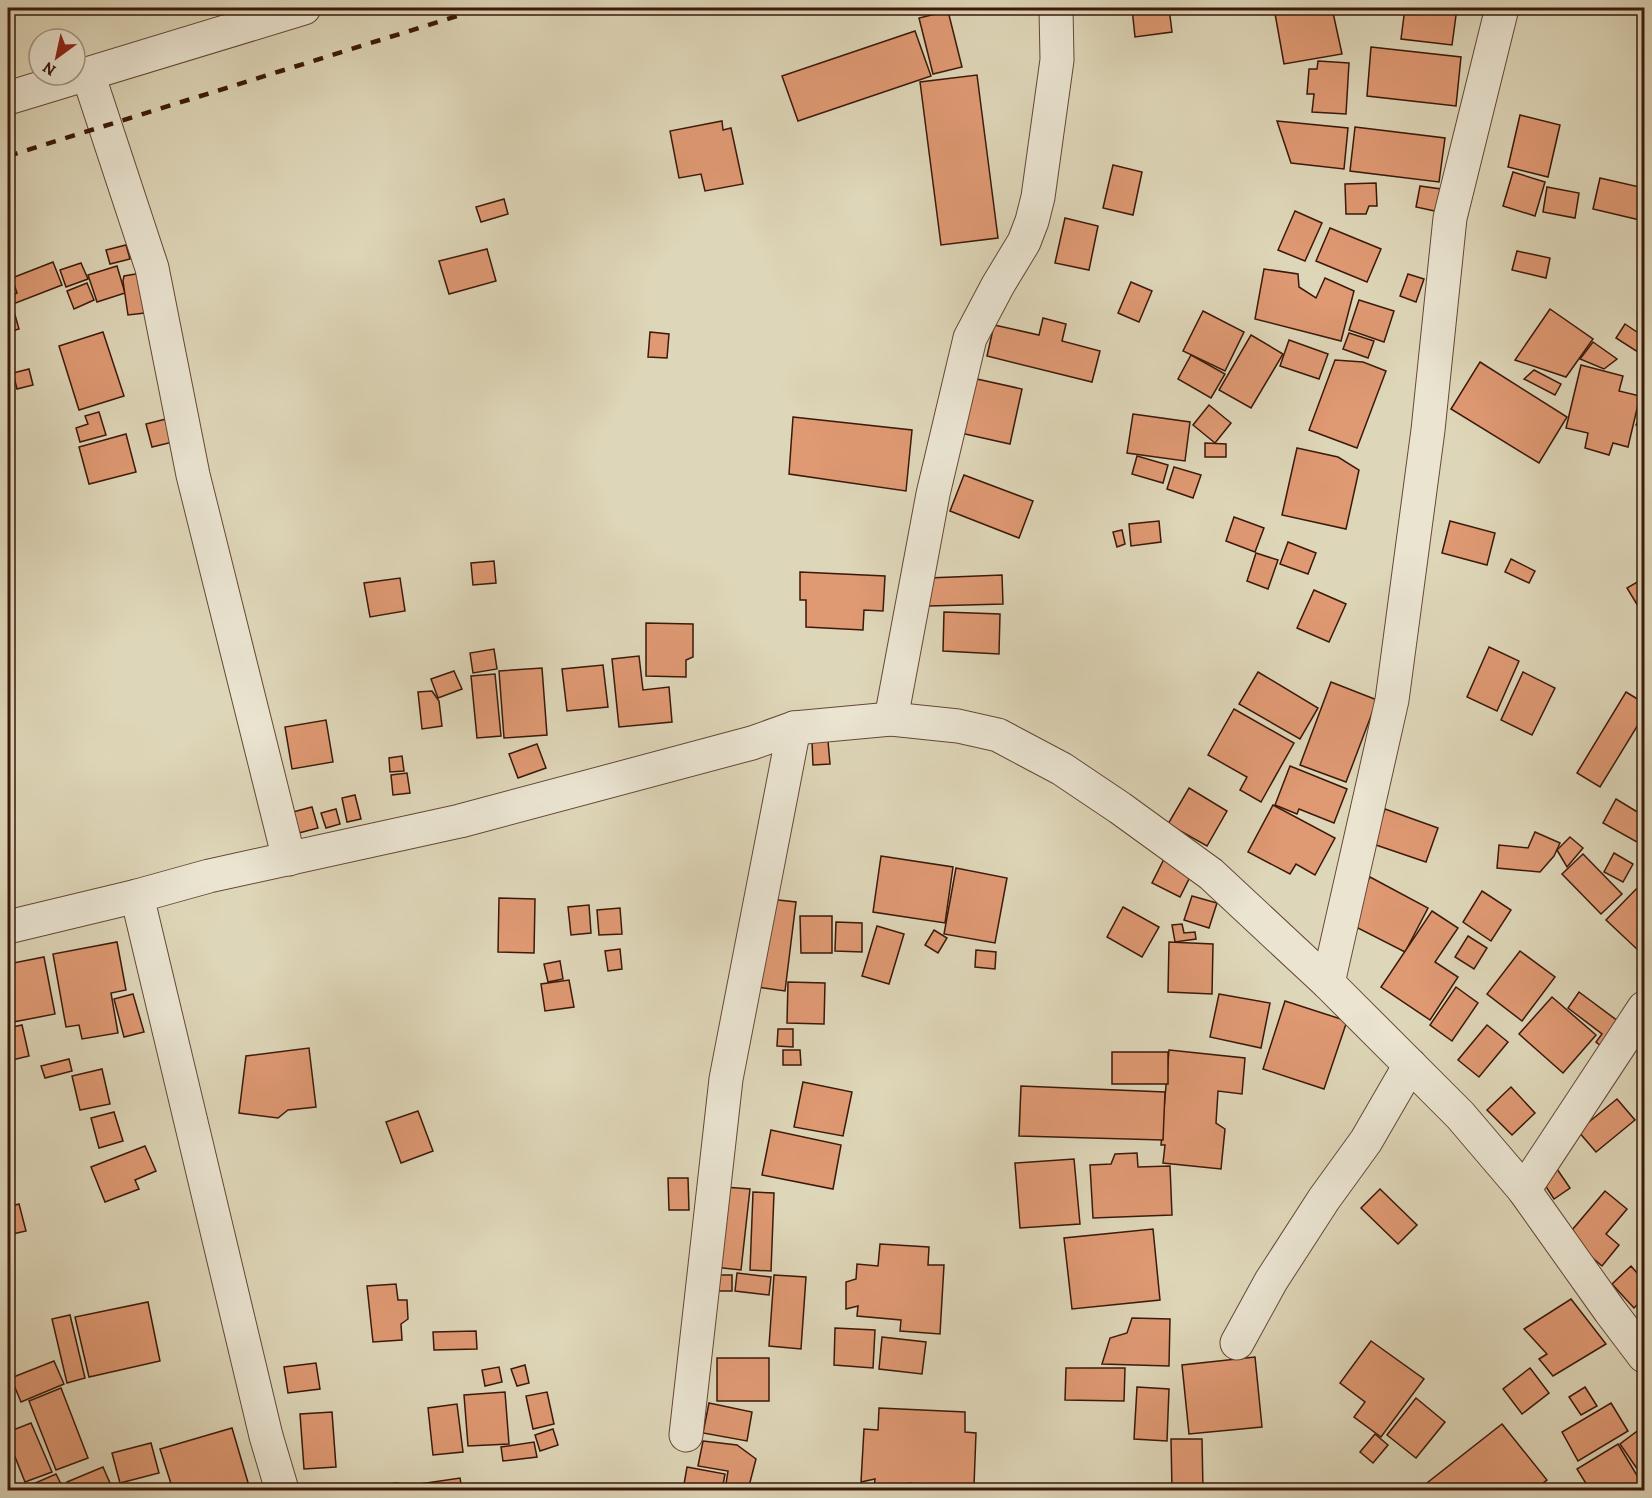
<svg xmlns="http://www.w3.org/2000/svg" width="1652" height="1498" viewBox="0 0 1652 1498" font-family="Alegreya,serif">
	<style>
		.building { fill: #df9973; stroke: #3b190a; stroke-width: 1.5 }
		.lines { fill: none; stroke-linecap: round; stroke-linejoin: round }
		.street-casing { stroke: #644836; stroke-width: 35 }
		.street { stroke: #eae4d1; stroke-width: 33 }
		.rail { stroke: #3b190a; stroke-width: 4.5; stroke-dasharray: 10 10; stroke-linecap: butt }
	</style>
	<rect width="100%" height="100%" fill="#ded6b8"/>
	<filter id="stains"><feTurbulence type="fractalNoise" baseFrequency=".00333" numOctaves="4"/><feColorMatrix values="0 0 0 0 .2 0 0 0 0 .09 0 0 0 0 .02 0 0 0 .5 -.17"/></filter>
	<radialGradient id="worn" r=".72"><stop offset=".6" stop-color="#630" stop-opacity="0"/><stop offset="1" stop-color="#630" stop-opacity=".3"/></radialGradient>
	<!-- building -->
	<g class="building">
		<path d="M1132 8H1169L1172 32 1135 37Z"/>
		<path d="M1274 8H1332L1342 54 1284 64Z"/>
		<path d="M1405 8H1457L1452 45 1401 39Z"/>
		<path d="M948 11 962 67 933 74 919 18Z"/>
		<path d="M915 31 931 76 798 121 782 76Z"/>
		<path d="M1371 47 1461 57 1456 106 1367 96Z"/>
		<path d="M1318 61 1349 63 1346 114 1312 112 1314 94H1307L1309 69H1317Z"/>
		<path d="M977 75 998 238 941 245 920 82Z"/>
		<path d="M1520 115 1560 125 1548 177 1508 167Z"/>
		<path d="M722 121 723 130 731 128 743 184 705 191 701 174 679 178 670 131Z"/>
		<path d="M1277 121 1348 128 1344 169 1291 163Z"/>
		<path d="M1355 127 1445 138 1439 182 1350 171Z"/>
		<path d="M1113 165 1142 172 1133 215 1103 208Z"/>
		<path d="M1513 172 1545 182 1535 216 1503 206Z"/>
		<path d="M1600 178 1644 188V221L1593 209Z"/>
		<path d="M1376 183 1377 206H1369L1366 214H1346L1345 184Z"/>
		<path d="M1420 186 1448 190 1444 213 1416 207Z"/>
		<path d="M1547 187 1579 193 1575 218 1543 212Z"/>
		<path d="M504 199 508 214 481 222 476 207Z"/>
		<path d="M1295 211 1322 223 1305 261 1278 250Z"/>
		<path d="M1065 218 1098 226 1089 270 1055 263Z"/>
		<path d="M1330 228 1381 249 1367 282 1316 261Z"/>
		<path d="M126 245 130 259 110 264 106 250Z"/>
		<path d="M487 249 496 281 449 294 439 261Z"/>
		<path d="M1517 251 1550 258 1546 278 1512 270Z"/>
		<path d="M53 262 62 285 8 306V297L17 293 12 278Z"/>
		<path d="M81 263 88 279 66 287 60 270Z"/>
		<path d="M117 266 125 293 97 302 88 275Z"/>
		<path d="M1264 269 1298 274 1299 287 1316 298 1325 278 1354 291 1341 341 1255 319Z"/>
		<path d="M147 272 153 312 128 315 123 281 124 276Z"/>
		<path d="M1408 274 1424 279 1416 302 1400 296Z"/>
		<path d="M1131 282 1152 291 1139 322 1118 313Z"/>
		<path d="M87 283 94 300 74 309 67 291Z"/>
		<path d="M1359 300 1394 311 1384 342 1349 330Z"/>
		<path d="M13 308 19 329 8 332V310Z"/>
		<path d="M1550 309 1593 339 1566 377 1515 360Z"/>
		<path d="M1203 311 1244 332 1225 371 1183 351Z"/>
		<path d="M1043 318 1066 324 1062 341 1100 351 1092 382 987 356 994 325 1039 335Z"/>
		<path d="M1625 324 1640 334 1644 327V356L1616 338Z"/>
		<path d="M103 332 124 396 79 410 59 346Z"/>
		<path d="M650 332 669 334 667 358 648 357Z"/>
		<path d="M1349 333 1374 341 1368 358 1343 349Z"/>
		<path d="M1251 335 1283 354 1251 408 1219 390Z"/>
		<path d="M1289 340 1328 354 1319 379 1280 366Z"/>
		<path d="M1593 342 1617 359 1604 369 1580 359Z"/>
		<path d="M1191 355 1225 374 1211 398 1178 379Z"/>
		<path d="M1335 360 1363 362 1386 371 1357 448 1309 430Z"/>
		<path d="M1480 362 1567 417 1539 463 1451 409Z"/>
		<path d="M1581 365 1623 376 1619 391 1640 396 1628 447 1613 443 1609 455 1585 448 1588 433 1566 428Z"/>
		<path d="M29 369 33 385 17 389 13 373Z"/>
		<path d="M1534 370 1561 384 1555 395 1524 379Z"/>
		<path d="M968 377 1022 389 1010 444 956 432Z"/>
		<path d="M1209 405 1231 423 1215 443 1193 425Z"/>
		<path d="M1644 410V430L1636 425Z"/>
		<path d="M99 412 106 435 80 442 76 428 88 424 85 416Z"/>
		<path d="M1133 414 1190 422 1185 461 1127 453Z"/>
		<path d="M793 417 912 430 906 491 789 474Z"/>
		<path d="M170 418 177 441 152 447 146 424Z"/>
		<path d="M126 434 136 472 89 484 79 447Z"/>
		<path d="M1205 443 1226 444V457H1205Z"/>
		<path d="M1297 448 1338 457 1359 470 1346 529 1282 515Z"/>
		<path d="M1137 456 1168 465 1163 483 1132 474Z"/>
		<path d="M1174 467 1201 475 1193 498 1167 489Z"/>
		<path d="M964 475 1033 501 1019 538 950 511Z"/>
		<path d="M1234 517 1264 528 1255 552 1226 541Z"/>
		<path d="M1159 521 1161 542 1131 546 1129 524Z"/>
		<path d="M1450 521 1495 533 1487 565 1442 553Z"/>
		<path d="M1122 530 1125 544 1117 547 1113 532Z"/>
		<path d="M1288 542 1316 553 1308 574 1280 564Z"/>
		<path d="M1256 553 1278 560 1268 589 1247 581Z"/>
		<path d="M1511 559 1535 571 1529 583 1505 572Z"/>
		<path d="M494 561 496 583 473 585 471 563Z"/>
		<path d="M800 572 885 576 883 611 864 610 863 630 806 627V600H800Z"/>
		<path d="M1002 575 1003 604 929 606 928 578Z"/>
		<path d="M400 578 405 611 370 617 364 583Z"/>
		<path d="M1644 578V616L1627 588Z"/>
		<path d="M1314 590 1346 604 1329 642 1297 628Z"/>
		<path d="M944 612 1000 614 999 654 943 651Z"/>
		<path d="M646 623 693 624V657L686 660V677L646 676Z"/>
		<path d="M1489 647 1519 661 1497 711 1467 697Z"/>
		<path d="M494 649 497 669 473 673 470 653Z"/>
		<path d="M639 656 643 690 669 687 672 722 619 727 612 659Z"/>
		<path d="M603 665 608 707 567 711 562 669Z"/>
		<path d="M542 668 547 735 504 738 499 671Z"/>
		<path d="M454 671 462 689 438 698 431 679Z"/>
		<path d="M1258 672 1318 708 1300 739 1239 704Z"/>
		<path d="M1523 672 1555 688 1532 735 1501 720Z"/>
		<path d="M495 674 501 736 477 738 471 676Z"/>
		<path d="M1331 682 1377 700 1346 782 1300 765Z"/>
		<path d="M432 691 439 701 442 726 422 729 418 692Z"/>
		<path d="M1626 692 1644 703V715L1600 787 1577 773Z"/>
		<path d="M1234 709 1294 743 1261 802 1240 790 1247 777 1208 755Z"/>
		<path d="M326 720 333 762 292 769 285 727Z"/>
		<path d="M828 741 830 764 813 765 812 742Z"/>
		<path d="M537 744 546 768 518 778 509 754Z"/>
		<path d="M402 756 404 771 390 772 389 758Z"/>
		<path d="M1290 766 1347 789 1334 823 1299 809 1297 814 1275 805Z"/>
		<path d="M407 773 410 793 393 795 391 775Z"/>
		<path d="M1189 788 1227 811 1207 846 1168 824Z"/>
		<path d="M355 795 361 819 347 822 342 798Z"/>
		<path d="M1616 799 1644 816V846L1603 823Z"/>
		<path d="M1273 805 1335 838 1315 875 1296 864 1290 874 1248 852Z"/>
		<path d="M312 807 318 828 295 834 289 813Z"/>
		<path d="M336 809 340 824 326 828 321 813Z"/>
		<path d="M1385 809 1438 828 1426 862 1373 844Z"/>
		<path d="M1535 832 1560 843 1554 856 1540 872 1497 868 1499 845 1528 848Z"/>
		<path d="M1570 837 1583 848 1567 867 1557 850Z"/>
		<path d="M1168 851 1196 865 1180 897 1152 883Z"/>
		<path d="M1614 853 1633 864 1623 882 1604 872Z"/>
		<path d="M1583 854 1622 894 1601 914 1562 874Z"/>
		<path d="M881 856 953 867 945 923 873 912Z"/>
		<path d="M956 868 1007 878 995 943 944 934Z"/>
		<path d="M1370 877 1428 908 1405 952 1346 922Z"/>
		<path d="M1643 882 1644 884V945L1639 951 1606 920Z"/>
		<path d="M1482 891 1511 910 1491 941 1463 922Z"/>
		<path d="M1192 896 1217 903 1209 928 1184 920Z"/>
		<path d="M499 898 535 899 534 953 498 952Z"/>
		<path d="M769 899 796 902 785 991 757 987Z"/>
		<path d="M589 905 591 933 571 935 568 907Z"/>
		<path d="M1123 907 1159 927 1142 957 1107 937Z"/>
		<path d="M620 908 622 934 599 935 597 910Z"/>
		<path d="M1432 911 1458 928 1435 962 1458 977 1430 1020 1381 987Z"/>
		<path d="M800 916H832V953H801Z"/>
		<path d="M836 922 862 923V952L835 951Z"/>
		<path d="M1182 924 1184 933 1195 932 1196 939 1175 942 1172 925Z"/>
		<path d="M877 926 904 934 889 984 862 976Z"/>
		<path d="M934 930 947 938 938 953 925 945Z"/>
		<path d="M1468 936 1487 948 1474 969 1455 957Z"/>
		<path d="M117 942 126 990 111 993 118 1033 82 1039 79 1025 66 1027 53 954Z"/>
		<path d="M1169 942 1213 944 1212 994 1168 992Z"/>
		<path d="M620 949 622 969 608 971 605 951Z"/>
		<path d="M976 950 996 952 995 969 975 967Z"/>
		<path d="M1520 951 1555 977 1522 1021 1487 994Z"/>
		<path d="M44 957 55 1014 8 1023V964Z"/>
		<path d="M560 961 563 979 548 982 544 964Z"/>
		<path d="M569 980 574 1007 545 1011 541 984Z"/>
		<path d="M788 982 825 983 824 1024 787 1023Z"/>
		<path d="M1456 987 1478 1003 1452 1041 1430 1025Z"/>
		<path d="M1579 992 1626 1027 1609 1052 1596 1042 1602 1034 1568 1008Z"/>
		<path d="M133 994 144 1032 124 1037 114 999Z"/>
		<path d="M1219 994 1270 1003 1261 1048 1210 1037Z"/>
		<path d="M1552 997 1596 1035 1563 1073 1519 1034Z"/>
		<path d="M1285 1001 1347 1021 1324 1089 1263 1069Z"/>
		<path d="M22 1025 29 1056 8 1061V1028Z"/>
		<path d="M1487 1025 1508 1042 1479 1077 1458 1060Z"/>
		<path d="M778 1029H793V1047L777 1046Z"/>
		<path d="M309 1048 316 1107 288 1110 278 1118 239 1113 246 1056Z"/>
		<path d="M783 1050H800L801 1065H783Z"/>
		<path d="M1169 1050 1245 1058 1242 1094 1218 1091 1216 1123 1225 1129 1221 1169 1163 1163 1165 1145H1161Z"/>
		<rect x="1112" y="1052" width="56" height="32"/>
		<path d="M69 1059 72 1071 45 1078 41 1066Z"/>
		<path d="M102 1069 110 1104 80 1110 72 1076Z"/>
		<path d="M803 1082 852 1092 843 1136 794 1127Z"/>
		<path d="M1021 1086 1165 1092 1163 1140 1019 1136Z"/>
		<path d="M1511 1087 1535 1113 1512 1135 1487 1110Z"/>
		<path d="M1617 1099 1635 1120 1596 1152 1578 1131Z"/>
		<path d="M418 1111 433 1151 401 1163 386 1122Z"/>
		<path d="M114 1112 123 1141 99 1148 91 1118Z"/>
		<path d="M771 1130 841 1145 833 1189 762 1175Z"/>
		<path d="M145 1146 156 1171 135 1180 139 1189 105 1202 91 1167Z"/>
		<path d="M1137 1153 1138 1167 1170 1166 1172 1215 1093 1218 1090 1165 1111 1164 1115 1154Z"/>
		<path d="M1074 1159 1080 1224 1020 1228 1015 1163Z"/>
		<path d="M1557 1169 1570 1188 1554 1199 1541 1179Z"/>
		<path d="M668 1178H688L689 1210H669Z"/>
		<path d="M724 1187 750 1189 741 1270 714 1267Z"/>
		<path d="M1380 1189 1417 1225 1398 1244 1361 1208Z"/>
		<path d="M1605 1191 1627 1209 1606 1234 1619 1245 1602 1266 1567 1236Z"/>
		<path d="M753 1192 774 1193 771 1271 750 1270Z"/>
		<path d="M19 1204 26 1231 8 1235V1207Z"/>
		<path d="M1153 1229 1160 1300 1072 1309 1064 1238Z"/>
		<path d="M880 1244 929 1247 928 1265H944L940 1334 900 1331 901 1320 857 1316 858 1306 846 1309V1282L856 1279 857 1264 878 1266Z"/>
		<path d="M1631 1266 1644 1281V1298L1634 1308 1612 1284Z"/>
		<path d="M737 1273 771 1277 769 1295 735 1291Z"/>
		<rect x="711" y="1275" width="21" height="16"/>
		<path d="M774 1275 806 1277 801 1349 769 1346Z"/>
		<path d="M396 1284 398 1300H407L408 1319 401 1324 402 1340 373 1342 367 1286Z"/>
		<path d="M1571 1299 1606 1344 1553 1376 1539 1359 1547 1354 1524 1329Z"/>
		<path d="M148 1302 160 1361 89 1377 75 1317Z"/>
		<path d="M70 1315 85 1378 67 1383 52 1319Z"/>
		<path d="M1132 1318 1170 1319 1169 1366 1102 1364 1110 1338 1127 1333Z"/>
		<path d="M835 1328 875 1330 873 1368 834 1365Z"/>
		<path d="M476 1331 477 1349 434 1350 433 1332Z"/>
		<path d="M882 1337 926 1342 922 1374 879 1369Z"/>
		<path d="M1371 1341 1424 1379 1381 1437 1354 1417 1365 1402 1340 1383Z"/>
		<path d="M1255 1357 1262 1427 1189 1434 1182 1365Z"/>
		<rect x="717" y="1358" width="52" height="43"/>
		<path d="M54 1361 64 1384 21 1402 11 1378Z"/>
		<path d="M316 1363 320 1389 288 1393 284 1367Z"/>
		<path d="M525 1365 529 1383 517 1386 511 1369Z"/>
		<path d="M499 1367 502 1382 485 1386 482 1370Z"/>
		<path d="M1066 1368H1125L1124 1401 1065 1400Z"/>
		<path d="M1530 1368 1549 1393 1522 1414 1503 1389Z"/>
		<path d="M1137 1387 1169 1389 1167 1441 1134 1439Z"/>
		<path d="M1585 1387 1597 1406 1581 1415 1569 1397Z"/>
		<path d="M61 1388 88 1458 56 1470 29 1401Z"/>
		<path d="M505 1392 509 1444 468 1446 464 1395Z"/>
		<path d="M547 1392 554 1424 533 1429 526 1396Z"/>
		<path d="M1416 1398 1445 1422 1416 1458 1387 1435Z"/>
		<path d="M709 1403 752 1412 747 1441 703 1433Z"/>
		<path d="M1611 1403 1628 1431 1578 1461 1562 1432Z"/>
		<path d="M457 1404 463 1452 433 1455 428 1408Z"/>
		<path d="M879 1408 965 1412V1432L976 1433 974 1486 960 1485 956 1490H925L926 1485 909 1483V1490H892L874 1488 875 1479 861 1482 864 1429 878 1430Z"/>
		<path d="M332 1412 336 1467 304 1469 300 1414Z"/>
		<path d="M31 1423 52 1472 25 1482 8 1439V1432Z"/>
		<path d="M1502 1424 1547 1480 1534 1490H1418Z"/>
		<path d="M1644 1426V1479L1620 1444Z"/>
		<path d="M232 1428 249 1486 232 1490H173L160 1449Z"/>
		<path d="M553 1429 558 1445 540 1451 535 1435Z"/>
		<path d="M1375 1434 1388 1445 1373 1463 1360 1452Z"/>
		<path d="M1171 1439H1202L1203 1490H1172Z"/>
		<path d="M703 1441 737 1445 756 1459 748 1490H725L728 1471 698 1466Z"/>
		<path d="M534 1442 537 1457 503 1461 501 1447Z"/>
		<path d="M151 1443 159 1473 120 1483 112 1453Z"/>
		<path d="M1618 1444 1644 1487V1490H1588H1590L1577 1469Z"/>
		<path d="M103 1467 113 1490H70L67 1482Z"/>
		<path d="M687 1467 725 1474 722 1490H683Z"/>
		<path d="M56 1474 64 1490H28L26 1487Z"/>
		<path d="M460 1478 462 1490H412L413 1485Z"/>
		<path d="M398 1483 399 1490H311Z"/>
		<path d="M520 1488 574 1490H520Z"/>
	</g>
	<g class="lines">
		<defs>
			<g id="street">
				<path d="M88 74 152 268 193 475 289 859"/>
				<path d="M8 98 304 8"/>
				<path d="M891 719 933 494 970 338 998 285 1024 242 1032 221 1038 197 1057 60 1056 8"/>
				<path d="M137 896 266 1436 282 1490"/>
				<path d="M8 927 137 896 209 876 460 821 752 743 794 728 891 719 958 726 998 735 1062 769 1120 808 1211 874 1328 983 1460 1115 1524 1190 1610 1311 1644 1356"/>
				<path d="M1328 983 1392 700 1428 430 1450 218 1502 8"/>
				<path d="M1524 1190 1644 1008"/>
				<path d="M1237 1343 1271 1281 1324 1199 1366 1141 1410 1065"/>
				<path d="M686 1435 726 1079 794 728"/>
			</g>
		</defs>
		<!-- street casing -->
		<use href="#street" class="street-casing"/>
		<!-- street -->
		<use href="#street" class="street"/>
		<!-- rail -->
		<path class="rail" d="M8 156 483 8"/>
	</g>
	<!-- margin -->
	<rect width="1652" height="1498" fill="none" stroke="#ded6b8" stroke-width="30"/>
	<rect x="9" y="9" width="1634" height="1480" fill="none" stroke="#3b190a" stroke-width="3"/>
	<rect x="15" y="15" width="1622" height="1468" fill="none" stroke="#3b190a" stroke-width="1.5"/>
	<!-- north arrow -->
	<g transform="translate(57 57) rotate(213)"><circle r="28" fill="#eae4d1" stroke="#a49381" stroke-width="1.5"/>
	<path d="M0-4.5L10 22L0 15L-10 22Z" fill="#8f2418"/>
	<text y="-9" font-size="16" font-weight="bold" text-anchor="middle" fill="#3b190a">N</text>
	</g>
	<rect width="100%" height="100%" filter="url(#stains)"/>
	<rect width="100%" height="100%" fill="url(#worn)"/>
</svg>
